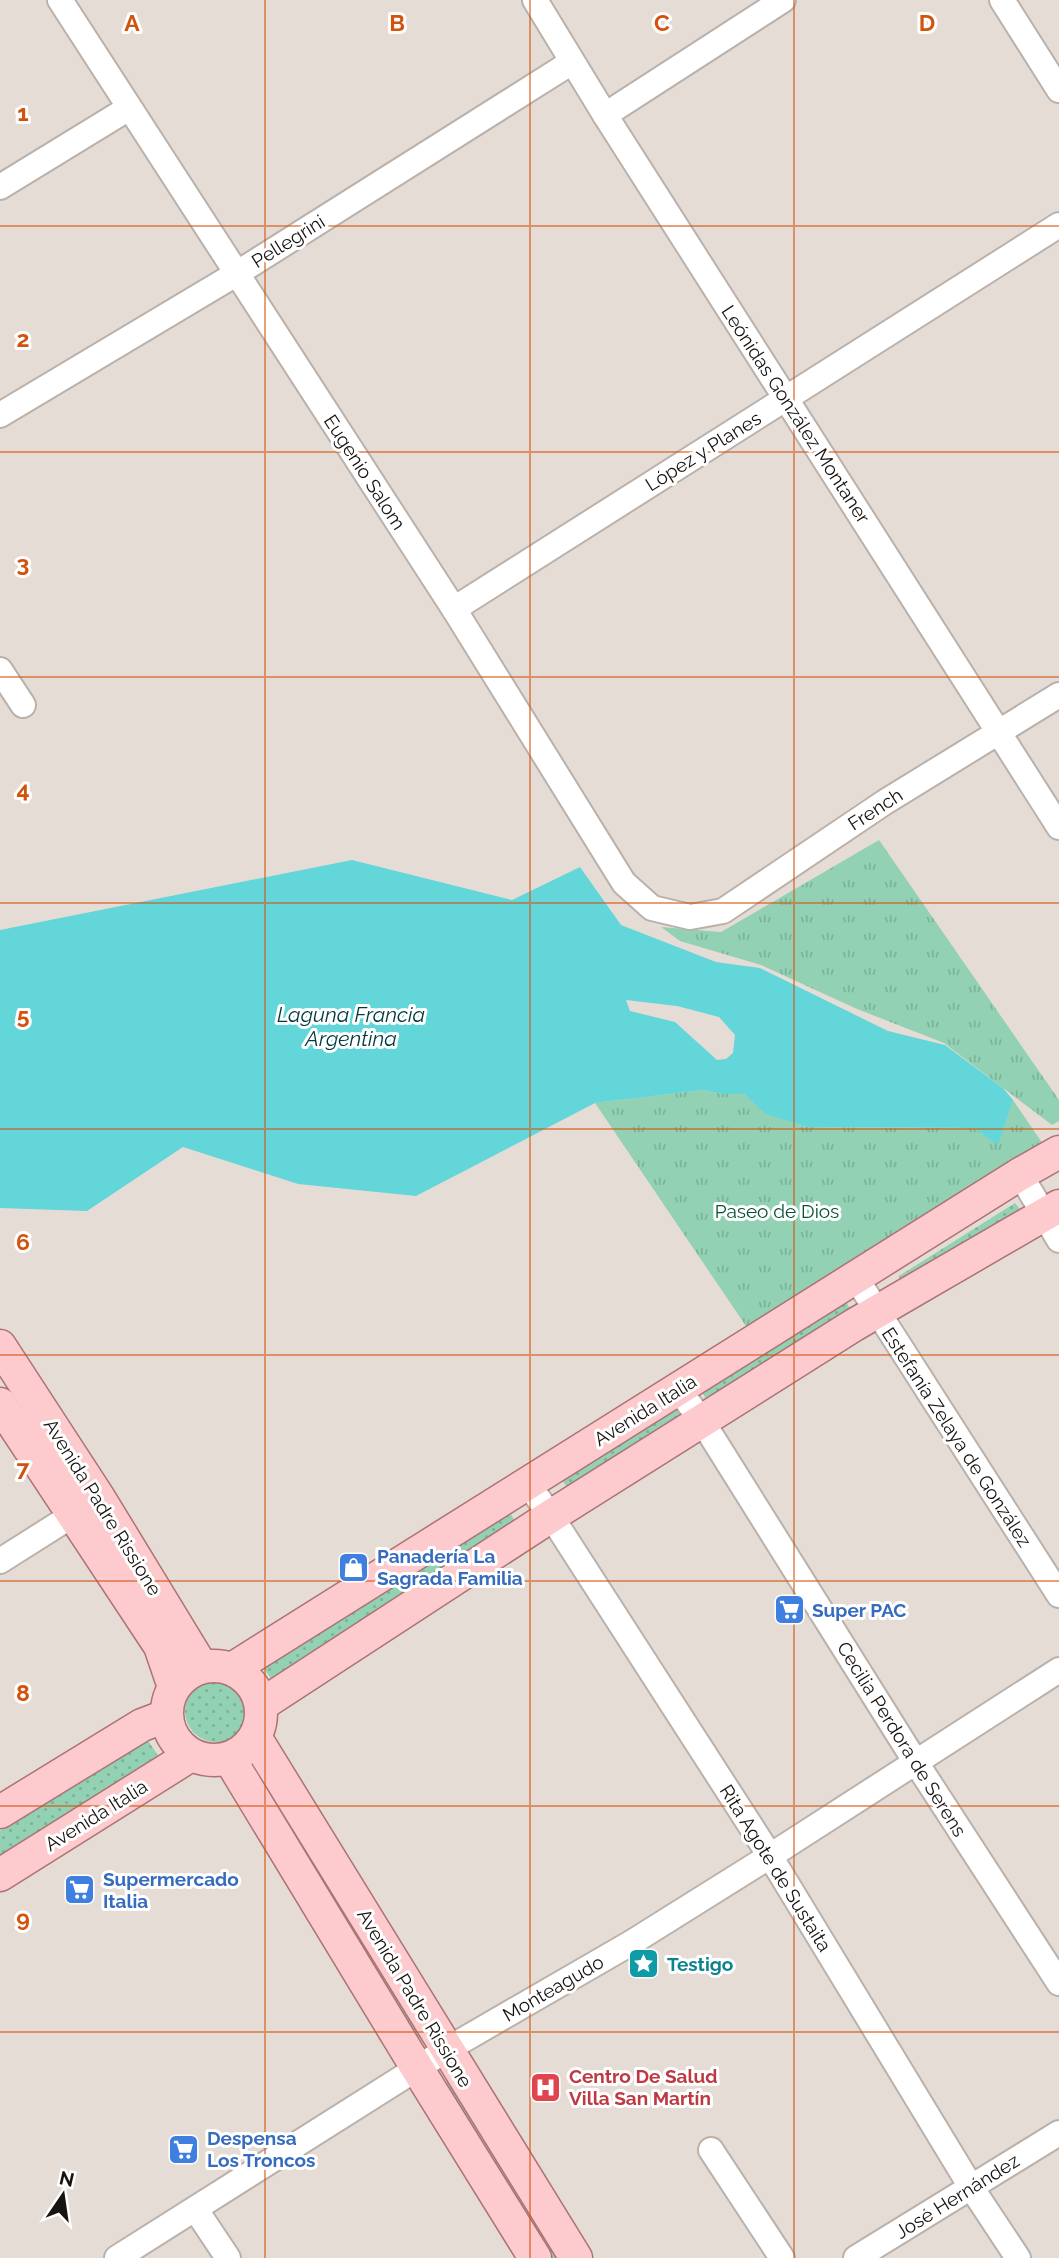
<svg xmlns="http://www.w3.org/2000/svg" width="1059" height="2258" viewBox="0 0 1059 2258" font-family="Raleway,sans-serif">
	<style>
		.grass { fill: url(#grass-dots) }
		.park { fill: url(#park-tufts) }
		.water { fill: #63d6da; fill-rule: evenodd }
		.lines { fill: none; stroke-linecap: round; stroke-linejoin: round }
		.minor-casing { stroke: #bbb1ab; stroke-width: 28 }
		.major-casing { stroke: #ac7375; stroke-width: 35 }
		.minor { stroke: #fff; stroke-width: 24 }
		.major { stroke: #fdcacd; stroke-width: 32 }
		.grid { fill: none; stroke: #d3520c; stroke-width: 2; stroke-opacity: 0.55 }
		.labels { text-anchor: middle; dominant-baseline: central; stroke-width: 6; stroke-linejoin: round; paint-order: stroke }
		.street-label { font-size: 19px; fill: #171311; stroke: #fff }
		.park-label { font-size: 19px; fill: #075137; stroke: #fff }
		.shop-label { font-size: 19px; font-weight: bold; fill: #366cbe; stroke: #fff; text-anchor: start }
		.culture-label { font-size: 19px; font-weight: bold; fill: #0d838f; stroke: #fff; text-anchor: start }
		.health-label { font-size: 19px; font-weight: bold; fill: #be3a42; stroke: #fff; text-anchor: start }
		.water-label { font-size: 21px; font-style: italic; fill: #013b3d; stroke: #fff }
		.grid-label { font-size: 23px; text-anchor: middle; font-weight: bold; fill: #d3520c; stroke: #fff; stroke-width: 6; stroke-linejoin: round; paint-order: stroke }
	</style>
	<defs>
		<pattern id="grass-dots" width="8" height="8" patternUnits="userSpaceOnUse" patternTransform="scale(1.75)"><rect width="8" height="8" fill="#92d1b3"/><path d="M2 2h.1M6 6h.1" fill="none" stroke="#7db399" stroke-width="1.8" stroke-linecap="round"/></pattern>
		<pattern id="park-tufts" width="24" height="20" patternUnits="userSpaceOnUse" patternTransform="scale(1.75)"><rect width="24" height="20" fill="#92d1b3"/><path d="M3 7l-1-3M5 7V3M7 7l1-3M15 17l-1-3M17 17v-4M19 17l1-3" fill="none" stroke="#7db399"/></pattern>
	</defs>
	<rect width="100%" height="100%" fill="#e6dcd6"/>
	<!-- grass -->
	<g class="grass">
		<path d="M1015 1203 1023 1213 902 1287 899 1276Z"/>
		<path d="M845 1300 853 1314 708 1402 701 1391Z"/>
		<path d="M676 1405 685 1419 571 1493 562 1480Z"/>
		<path d="M510 1513 517 1524 276 1686 263 1667Z"/>
		<circle cx="216" cy="1711" r="31"/>
		<path d="M147 1739 159 1757 0 1857V1831Z"/>
		<path d="M252 1756 423 2036 418 2039 246 1760Z"/>
	</g>
	<!-- park -->
	<g class="park">
		<path d="M879 840 1059 1100V1121L1052 1125 944 1043 857 1009 761 965 680 941 661 927 721 932Z"/>
		<path d="M703 1090 722 1094H744L767 1114 806 1127 974 1128 997 1144 1013 1100 1045 1147 752 1335 595 1103Z"/>
		<path d="M454 2077 563 2258H548L439 2086Z"/>
	</g>
	<!-- water -->
	<path class="water" d="M352 860 512 900 580 867 621 925 716 962 760 968 888 1031 945 1045 1003 1088 1013 1100 998 1145 974 1128 806 1127 766 1114 744 1094H722L703 1090 595 1103 416 1196 298 1184 183 1147 87 1211 0 1208V930ZM626 1000 677 1006 719 1017 735 1035 733 1053 726 1059 717 1060 675 1022 630 1011Z"/>
	<g class="lines">
		<defs>
			<g id="minor">
				<path d="M60 0 454 609 624 883 652 908 690 917 723 911 885 802 1059 695"/>
				<path d="M535 0 605 115 1059 827"/>
				<path d="M1002 0 1059 90"/>
				<path d="M605 115 783 0"/>
				<path d="M0 187 129 108"/>
				<path d="M0 415 236 274 572 62"/>
				<path d="M454 609 1059 225"/>
				<path d="M0 670 23 705"/>
				<path d="M1020 1174 1059 1240"/>
				<path d="M856 1278 1059 1595"/>
				<path d="M678 1389 702 1421 915 1761 1059 1983"/>
				<path d="M527 1483 551 1516 770 1856 971 2187 1018 2258"/>
				<path d="M0 1561 87 1506"/>
				<path d="M711 2150 782 2258"/>
				<path d="M196 2210 228 2258"/>
				<path d="M117 2258 446 2050 631 1943 770 1856 1059 1670"/>
				<path d="M856 2258 1059 2133"/>
			</g>
			<g id="major">
				<path d="M0 1346 99 1498 199 1662 207 1666"/>
				<path d="M0 1404 160 1646 174 1687"/>
				<circle cx="214" cy="1713" r="47"/>
				<path d="M232 1669 1020 1174 1059 1152"/>
				<path d="M261 1705 551 1516 854 1325 1059 1206"/>
				<path d="M255 1737 576 2258"/>
				<path d="M229 1758 417 2068 535 2258"/>
				<path d="M0 1812 142 1725 166 1716"/>
				<path d="M0 1875 191 1755"/>
			</g>
		</defs>
		<!-- minor casing -->
		<use href="#minor" class="minor-casing"/>
		<!-- major casing -->
		<use href="#major" class="major-casing"/>
		<!-- minor -->
		<use href="#minor" class="minor"/>
		<!-- major -->
		<use href="#major" class="major"/>
	</g>
	<!-- grid -->
	<path class="grid" d="M265 0V2258M530 0V2258M794 0V2258M0 226H1059M0 452H1059M0 677H1059M0 903H1059M0 1129H1059M0 1355H1059M0 1581H1059M0 1806H1059M0 2032H1059"/>
	<!-- icons -->
	<defs>
		<symbol id="shop-square" viewBox="-11 -11 22 22"><rect x="-9" y="-9" width="18" height="18" rx="4" fill="#3f7fe0" stroke="#fff"/><path d="M-5-2.5h2.3a2.7 3.5 0 0 1 5.4 0H5L5.5 6h-11ZM-1.5-2.5h3a1.5 2.3 0 0 0-3 0Z" fill="#fff"/></symbol>
		<symbol id="supermarket-square" viewBox="-11 -11 22 22"><rect x="-9" y="-9" width="18" height="18" rx="4" fill="#3f7fe0" stroke="#fff"/><path d="M-6-5.5h2.5l.6 2H6L4.5 2H-2.5L-4.4-4H-6ZM-1.5 3.2a1.3 1.3 0 1 0 .1 0ZM3 3.2a1.3 1.3 0 1 0 .1 0Z" fill="#fff"/></symbol>
		<symbol id="sight-square" viewBox="-11 -11 22 22"><rect x="-9" y="-9" width="18" height="18" rx="4" fill="#0f9aa8" stroke="#fff"/><path d="M0-6L1.8-2.2L6-1.7L2.9 1.2L3.7 5.4L0 3.3L-3.7 5.4L-2.9 1.2L-6-1.7L-1.8-2.2Z" fill="#fff"/></symbol>
		<symbol id="hospital-square" viewBox="-11 -11 22 22"><rect x="-9" y="-9" width="18" height="18" rx="4" fill="#e0444e" stroke="#fff"/><path d="M-5-5h3v3.5h4V-5h3V5h-3V1.5h-4V5h-3Z" fill="#fff"/></symbol>
	</defs>
	<g fill-rule="evenodd">
		<use href="#shop-square" x="336" y="1550" width="35" height="35"/>
		<use href="#supermarket-square" x="772" y="1592" width="35" height="35"/>
		<use href="#supermarket-square" x="62" y="1872" width="35" height="35"/>
		<use href="#sight-square" x="626" y="1946" width="35" height="35"/>
		<use href="#hospital-square" x="528" y="2070" width="35" height="35"/>
		<use href="#supermarket-square" x="166" y="2132" width="35" height="35"/>
	</g>
	<g class="labels">
		<!-- street labels -->
		<g class="street-label">
			<text transform="translate(288 241) rotate(-32)">Pellegrini</text>
			<text transform="translate(796 414) rotate(57)">Leónidas González Montaner</text>
			<text transform="translate(703 451) rotate(-32)">López y Planes</text>
			<text transform="translate(365 472) rotate(57)">Eugenio Salom</text>
			<text transform="translate(875 809) rotate(-33)">French</text>
			<text transform="translate(645 1410) rotate(-32)">Avenida Italia</text>
			<text transform="translate(957 1437) rotate(57)">Estefanía Zelaya de González</text>
			<text transform="translate(103 1507) rotate(58)">Avenida Padre Rissione</text>
			<text transform="translate(902 1739) rotate(58)">Cecilia Perdora de Serens</text>
			<text transform="translate(96 1815) rotate(-32)">Avenida Italia</text>
			<text transform="translate(776 1868) rotate(58)">Rita Agote de Sustaita</text>
			<text transform="translate(553 1988) rotate(-30)">Monteagudo</text>
			<text transform="translate(415 1998) rotate(59)">Avenida Padre Rissione</text>
			<text transform="translate(957 2196) rotate(-32)">José Hernández</text>
		</g>
		<!-- park labels -->
		<g class="park-label">
			<text x="777" y="1211">Paseo de Dios</text>
		</g>
		<!-- shop labels -->
		<g class="shop-label">
			<text x="377" y="1556">Panadería La<tspan x="377" dy="22">Sagrada Familia</tspan></text>
			<text x="812" y="1610">Super PAC</text>
			<text x="103" y="1879">Supermercado<tspan x="103" dy="22">Italia</tspan></text>
			<text x="207" y="2138">Despensa<tspan x="207" dy="22">Los Troncos</tspan></text>
		</g>
		<!-- culture labels -->
		<g class="culture-label">
			<text x="667" y="1964">Testigo</text>
		</g>
		<!-- health labels -->
		<g class="health-label">
			<text x="569" y="2076">Centro De Salud<tspan x="569" dy="22">Villa San Martín</tspan></text>
		</g>
		<!-- water labels -->
		<g class="water-label">
			<text x="351" y="1014">Laguna Francia<tspan x="351" dy="24">Argentina</tspan></text>
		</g>
	</g>
	<g class="grid-label">
		<text x="132" y="31">A</text>
		<text x="397" y="31">B</text>
		<text x="662" y="31">C</text>
		<text x="927" y="31">D</text>
		<text x="23" y="121">1</text>
		<text x="23" y="347">2</text>
		<text x="23" y="572">3</text>
		<text x="23" y="798">4</text>
		<text x="23" y="1024">5</text>
		<text x="23" y="1250">6</text>
		<text x="23" y="1476">7</text>
		<text x="23" y="1701">8</text>
		<text x="23" y="1927">9</text>
	</g>
	<!-- north arrow -->
	<g transform="translate(63 2195) rotate(13)" stroke="#ffffff" stroke-width="5" paint-order="stroke">
	<path d="M0-5L12 26L0 18L-12 26Z" fill="#171311"/>
	<text y="-10" font-size="19" font-weight="bold" text-anchor="middle" fill="#171311">N</text>
	</g>
</svg>
